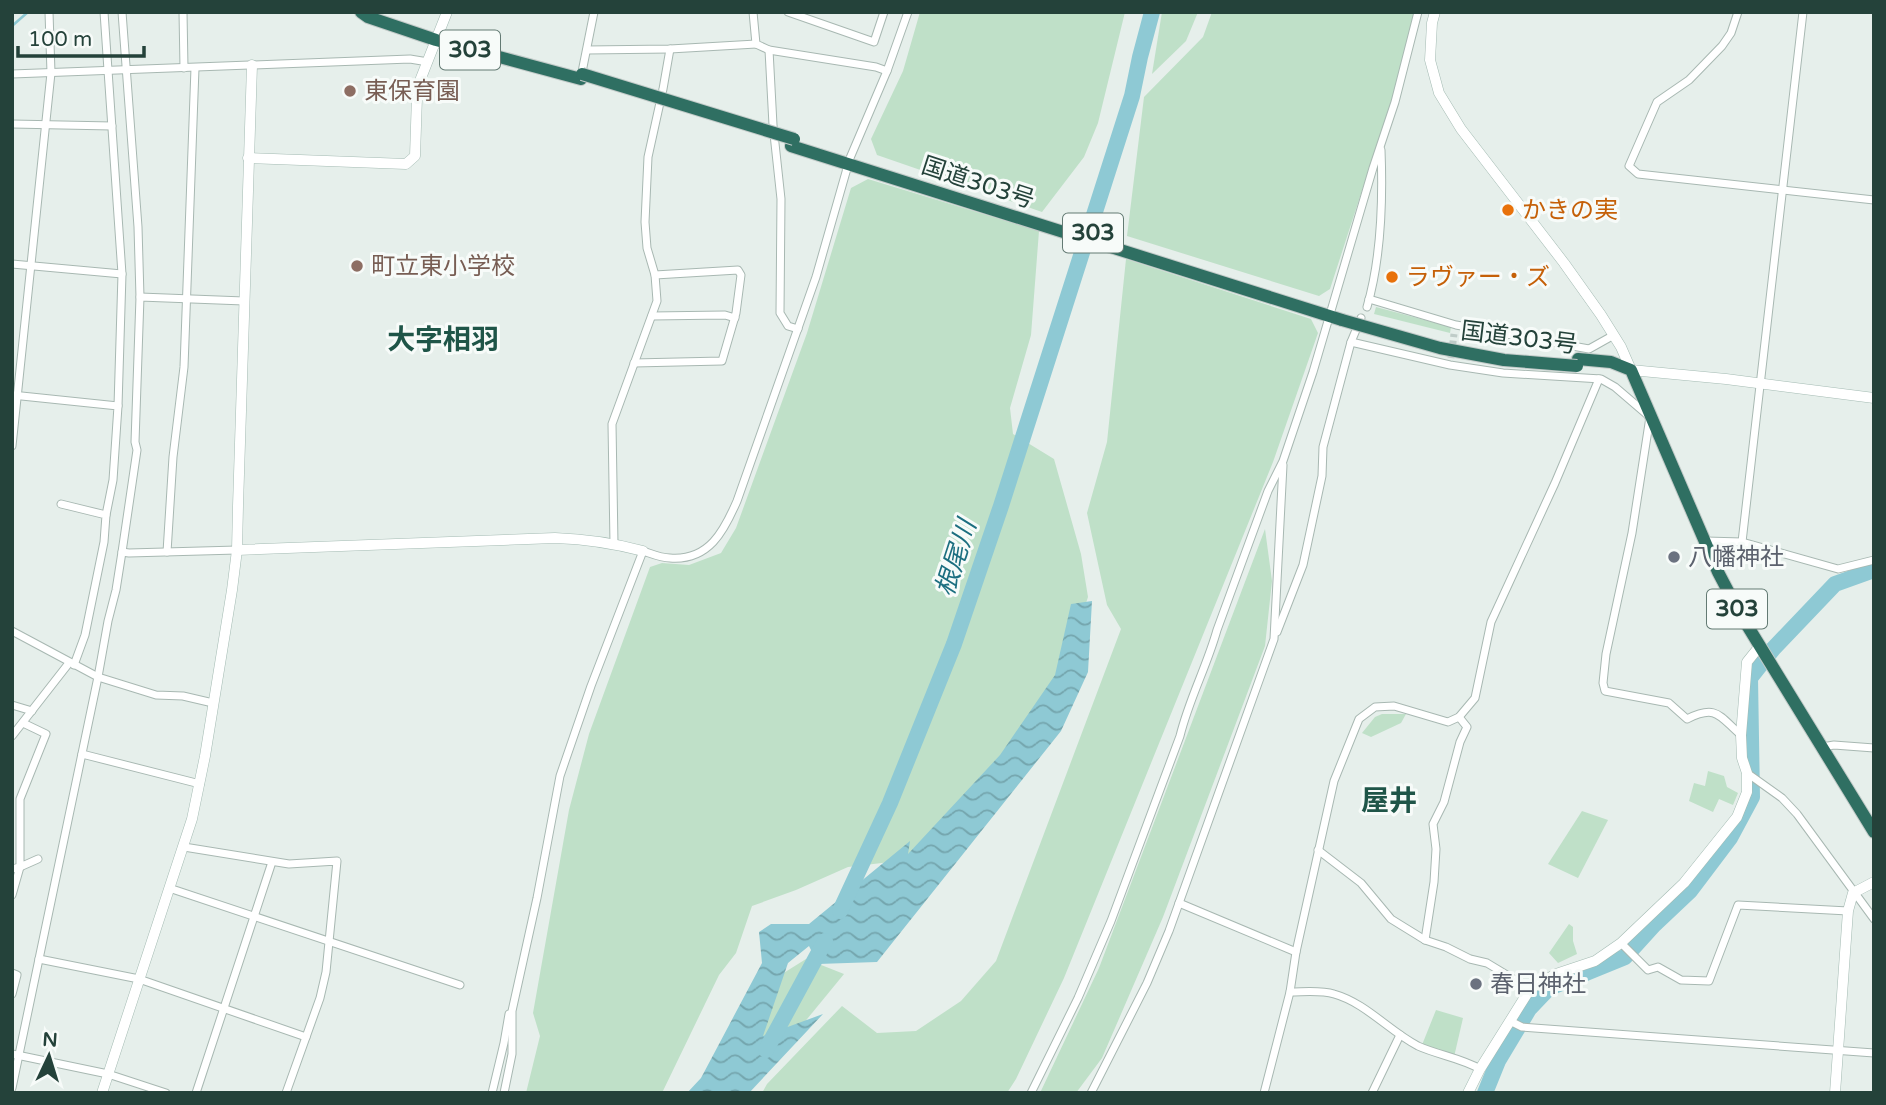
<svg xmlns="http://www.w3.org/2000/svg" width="1886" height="1105" viewBox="0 0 1886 1105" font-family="'Varela Round','Noto Sans JP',sans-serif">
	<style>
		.green { fill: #bfe0c8 }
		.water { fill: url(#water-waves) }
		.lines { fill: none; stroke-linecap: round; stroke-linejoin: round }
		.stream { stroke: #8ec9d4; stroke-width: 2.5 }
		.river { stroke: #8ec9d4; stroke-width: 16 }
		.street-tunnel { stroke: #bfccc8; stroke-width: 7; stroke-dasharray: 7 3.5; stroke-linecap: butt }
		.street-casing { stroke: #a8b8b2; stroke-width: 9 }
		.secondary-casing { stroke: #a4bbb3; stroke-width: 11 }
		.highway-casing { stroke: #c2cac8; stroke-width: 14 }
		.street { stroke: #fff; stroke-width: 7 }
		.secondary { stroke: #fff; stroke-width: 10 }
		.highway { stroke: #2f6f62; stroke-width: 12 }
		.highway-bridge-casing { stroke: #c2cac8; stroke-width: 14; stroke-linecap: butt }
		.highway-bridge { stroke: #2f6f62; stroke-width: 12 }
		.education-dot { fill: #8d6e63; stroke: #f7fbf9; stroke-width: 2.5 }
		.food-dot { fill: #e8710a; stroke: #f7fbf9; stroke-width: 2.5 }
		.worship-dot { fill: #6b7280; stroke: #f7fbf9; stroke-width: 2.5 }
		.labels { text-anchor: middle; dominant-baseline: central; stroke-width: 6; stroke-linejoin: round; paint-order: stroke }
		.shield { fill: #f7fbf9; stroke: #637a73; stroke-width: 2 }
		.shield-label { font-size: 23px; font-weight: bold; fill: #24423a }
		.education-label { font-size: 24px; fill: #785e54; stroke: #f7fbf9; text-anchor: start }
		.street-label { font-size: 24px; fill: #24423a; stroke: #f7fbf9 }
		.food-label { font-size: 24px; fill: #c56008; stroke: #f7fbf9; text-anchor: start }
		.worship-label { font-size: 24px; fill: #5b616d; stroke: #f7fbf9; text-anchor: start }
		.water-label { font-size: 26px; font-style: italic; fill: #1c6f80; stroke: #f7fbf9 }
		.quarter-label { font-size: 28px; font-weight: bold; fill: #1f5548; stroke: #f7fbf9 }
	</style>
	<defs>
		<pattern id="water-waves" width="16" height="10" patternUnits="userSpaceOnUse" patternTransform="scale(1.75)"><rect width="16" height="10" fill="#8ec9d4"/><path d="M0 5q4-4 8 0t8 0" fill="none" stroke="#74a5ad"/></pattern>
	</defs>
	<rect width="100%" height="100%" fill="#e6efeb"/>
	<!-- green -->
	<g class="green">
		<path d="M920 12H1125L1098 123 1084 157 1042 212 877 155 871 139 903 71Z"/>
		<path d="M1162 12H1198L1186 41 1152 74Z"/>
		<path d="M1212 12H1415L1395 89 1330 289 1319 296 1127 236 1144 97 1203 37Z"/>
		<path d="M868 179 1039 231 1031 335 1010 408 1013 434 1054 459 1081 554 1088 597 1056 694 924 858 848 867 796 890 752 906 736 953 719 975 662 1093H526L540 1036 533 1013 569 810 589 734 650 567 662 563 689 565 721 553 736 528 807 333 851 188Z"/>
		<path d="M1126 259 1311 319 1318 333 1273 462 1064 978 1016 1079 1007 1093H762L767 1084 842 1006 877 1033 916 1031 961 1001 996 961 1121 629 1107 605 1087 513 1107 442Z"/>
		<path d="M1376 307 1451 327 1450 333 1374 314Z"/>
		<path d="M1265 529 1272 581 1265 646 1163 917 1102 1058 1076 1093H1040L1099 968Z"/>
		<path d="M1382 714H1406L1401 723 1371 737 1362 733 1375 717Z"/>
		<path d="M1708 771 1724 776 1727 787 1738 793 1733 805 1719 799 1713 812 1689 801 1694 783 1705 786Z"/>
		<path d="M1582 811 1608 820 1578 878 1548 864Z"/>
		<path d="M1569 924 1573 927V941L1577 954 1558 963 1549 953Z"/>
		<path d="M806 959 844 974 776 1057 713 1093 753 992Z"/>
		<path d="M1436 1010 1463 1018 1454 1057 1422 1045Z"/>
	</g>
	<!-- water -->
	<path class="water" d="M1092 601 1088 672 1061 731 877 962 818 964 809 946 788 963 763 1036 823 1014 749 1093H687L701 1078 762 963 759 932 771 924H809L910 841 908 854 1000 755 1055 675 1071 604Z"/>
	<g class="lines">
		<!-- stream -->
		<path class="stream" d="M12 26 28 12"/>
		<!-- river -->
		<g class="river">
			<path d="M840 911 890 803 954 644 1001 506 1132 96 1140 57 1152 12"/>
			<path d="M766 1050 825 941"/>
			<path d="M1485 1093 1498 1061 1529 1009 1549 988 1625 957 1654 925 1690 891 1730 838 1752 797 1750 678 1773 649 1835 584 1874 570"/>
		</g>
		<!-- street-tunnel -->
		<path class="street-tunnel" d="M1451 358 1454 334"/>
		<defs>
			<g id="street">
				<path d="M104 12 122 274 118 406"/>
				<path d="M122 12 138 227 140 297"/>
				<path d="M183 12 184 68"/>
				<path d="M753 12 756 44 769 50 876 67 887 71"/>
				<path d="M788 12 874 42 884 12"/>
				<path d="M1738 12 1731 33 1722 46 1689 80 1657 102 1629 166 1638 174 1874 200"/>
				<path d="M587 50 670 49 756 44"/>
				<path d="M769 50 773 125 781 199 780 313 788 326 798 329"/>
				<path d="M12 74 410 59 428 62"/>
				<path d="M581 77 594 12"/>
				<path d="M12 124 112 126"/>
				<path d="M12 264 122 274"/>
				<path d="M1369 299 1456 325 1589 349 1614 335"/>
				<path d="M1367 307C1381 259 1383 200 1381 150"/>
				<path d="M652 316 725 315 735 318"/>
				<path d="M1351 342 1450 365 1503 373 1601 379 1615 387 1650 417 1632 533 1606 654 1603 683 1605 691 1669 703 1687 719C1717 704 1719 716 1741 735"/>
				<path d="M634 363 722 361 736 313 741 275 738 270 655 275"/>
				<path d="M12 395 118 406 113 480 106 515"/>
				<path d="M12 446 51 73 49 12"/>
				<path d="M61 504 106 515 104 542 85 635 74 665"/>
				<path d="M1706 541 1742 542 1838 569 1874 560"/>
				<path d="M1742 542 1803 12"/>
				<path d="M614 544 612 424 657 301 655 275 647 248 645 222 648 157 663 89 670 49"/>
				<path d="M122 552 137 450 135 442 140 297 244 301"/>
				<path d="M167 552 173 457 184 367 195 68"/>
				<path d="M12 631 98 677 156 695 183 696 213 703"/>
				<path d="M1277 632 1303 565 1322 476 1323 447 1351 342 1361 318"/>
				<path d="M12 705 32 711"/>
				<path d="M23 723 46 734 20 799V867L38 859"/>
				<path d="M12 736 69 663"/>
				<path d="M1822 747 1834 745 1874 748"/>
				<path d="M82 754 200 784"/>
				<path d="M1747 773 1782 798 1797 814 1874 919"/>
				<path d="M184 847 289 864 337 861 326 972 320 998 286 1093"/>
				<path d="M1318 850 1361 883 1391 919 1425 940 1446 947 1470 959 1487 963 1530 989"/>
				<path d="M12 869 20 867 12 895"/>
				<path d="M169 888 460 985"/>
				<path d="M1179 903 1296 952"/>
				<path d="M1425 940 1434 882 1436 849 1433 824 1444 802 1460 742 1467 727 1459 717"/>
				<path d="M1621 943 1648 970 1658 967 1681 980 1709 981 1738 905 1848 911"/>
				<path d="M39 959 98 677 108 621 116 590 122 552 129 553 237 550"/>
				<path d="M12 973 17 975 12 994"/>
				<path d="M1290 992C1304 992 1321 990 1334 994 1366 1003 1389 1031 1418 1046 1438 1055 1461 1058 1480 1069"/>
				<path d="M1510 1021 1522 1027 1874 1053"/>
				<path d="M12 1054 108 1074 166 1093"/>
				<path d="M12 1088 39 959 139 979 306 1037"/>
				<path d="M196 1093 272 862"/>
				<path d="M492 1093 504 1043 509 1014"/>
				<path d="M504 1093 512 1054V1011L537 898 560 776 591 686 643 551C652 554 661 558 670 558 709 561 724 531 737 501L816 277 850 158 887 71 908 12"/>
				<path d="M1031 1093 1078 998 1111 921 1180 736C1189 699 1207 666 1217 630L1268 491 1283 461 1313 372 1373 168 1395 102 1418 12"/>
				<path d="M1091 1093 1147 983 1169 931 1274 639 1283 465"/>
				<path d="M1264 1093 1290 992 1296 952 1334 781 1359 719 1375 707 1394 706 1448 722 1459 717 1475 698 1491 622 1555 483 1599 379"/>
				<path d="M1372 1093 1400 1035"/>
			</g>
			<g id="secondary">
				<path d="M1435 12 1432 23 1430 60 1439 93 1461 129 1564 263 1601 315 1621 347 1631 370 1726 379 1874 398"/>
				<path d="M248 158 406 164 415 156 417 96 421 78 447 12"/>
				<path d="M237 550 555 538C585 539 613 543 643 551"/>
				<path d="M102 1093 192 819 205 756 232 590 237 550 238 506 252 65"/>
				<path d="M1468 1093 1480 1069 1530 989 1556 974 1595 961 1621 943 1684 883 1737 817 1747 792V773L1742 758 1741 735 1747 662 1759 647"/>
				<path d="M1835 1093 1848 911 1853 893 1874 882"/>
			</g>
			<g id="highway">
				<path d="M361 12 368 17 436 40 581 79"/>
				<path d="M791 146 1342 320"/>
				<path d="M1578 359 1611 362 1631 370 1718 572 1739 612 1874 832"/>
			</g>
		</defs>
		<!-- street casing -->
		<use href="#street" class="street-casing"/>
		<!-- secondary casing -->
		<use href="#secondary" class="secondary-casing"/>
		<!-- highway casing -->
		<use href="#highway" class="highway-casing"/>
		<!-- street -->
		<use href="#street" class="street"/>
		<!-- secondary -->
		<use href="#secondary" class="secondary"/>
		<!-- highway -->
		<use href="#highway" class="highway"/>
		<defs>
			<g id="highway-bridge">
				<path d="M582 74 794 139"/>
				<path d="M1342 320 1440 348 1504 360 1577 366"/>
			</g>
		</defs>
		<!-- highway-bridge casing -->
		<use href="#highway-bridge" class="highway-bridge-casing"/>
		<!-- highway-bridge -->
		<use href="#highway-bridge" class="highway-bridge"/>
	</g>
	<!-- markers -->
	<g class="education-dot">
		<circle cx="350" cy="91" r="7"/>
		<circle cx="357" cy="266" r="7"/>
	</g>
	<g class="food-dot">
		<circle cx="1508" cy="210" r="7"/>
		<circle cx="1392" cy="277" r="7"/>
	</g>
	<g class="worship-dot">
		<circle cx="1674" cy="557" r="7"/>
		<circle cx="1476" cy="984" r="7"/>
	</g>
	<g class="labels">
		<!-- shield labels -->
		<g class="shield">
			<rect x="440" y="30.5" width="60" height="39" rx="5"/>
			<rect x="1063" y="213.5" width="60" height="39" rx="5"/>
			<rect x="1707" y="589.5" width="60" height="39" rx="5"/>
		</g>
		<g class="shield-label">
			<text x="470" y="50">303</text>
			<text x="1093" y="233">303</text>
			<text x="1737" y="609">303</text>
		</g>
		<!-- education labels -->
		<g class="education-label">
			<text x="364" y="91">東保育園</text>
			<text x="371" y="266">町立東小学校</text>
		</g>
		<!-- street labels -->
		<g class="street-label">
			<text transform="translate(978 183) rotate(18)">国道303号</text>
			<text transform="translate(1519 338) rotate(7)">国道303号</text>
		</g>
		<!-- food labels -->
		<g class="food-label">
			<text x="1522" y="210">かきの実</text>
			<text x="1406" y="277">ラヴァー・ズ</text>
		</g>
		<!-- worship labels -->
		<g class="worship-label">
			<text x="1688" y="557">八幡神社</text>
			<text x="1490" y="984">春日神社</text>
		</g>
		<!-- water labels -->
		<g class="water-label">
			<text transform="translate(956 558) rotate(-72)">根尾川</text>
		</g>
		<!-- quarter labels -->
		<g class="quarter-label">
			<text x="443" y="340">大字相羽</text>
			<text x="1389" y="801">屋井</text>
		</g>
	</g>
	<!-- border -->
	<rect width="1886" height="1105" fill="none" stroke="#24423a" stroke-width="28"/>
	<!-- north arrow -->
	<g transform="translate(49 1056) rotate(4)" stroke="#f7fbf9" stroke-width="5" paint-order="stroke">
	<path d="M0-5L12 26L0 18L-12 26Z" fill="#24423a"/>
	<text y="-10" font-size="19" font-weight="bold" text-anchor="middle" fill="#24423a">N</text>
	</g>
	<!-- scale -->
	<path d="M18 46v10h126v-10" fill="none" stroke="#24423a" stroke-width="3.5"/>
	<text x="28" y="46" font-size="21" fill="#24423a" stroke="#f7fbf9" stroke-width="5" paint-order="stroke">100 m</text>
</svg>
